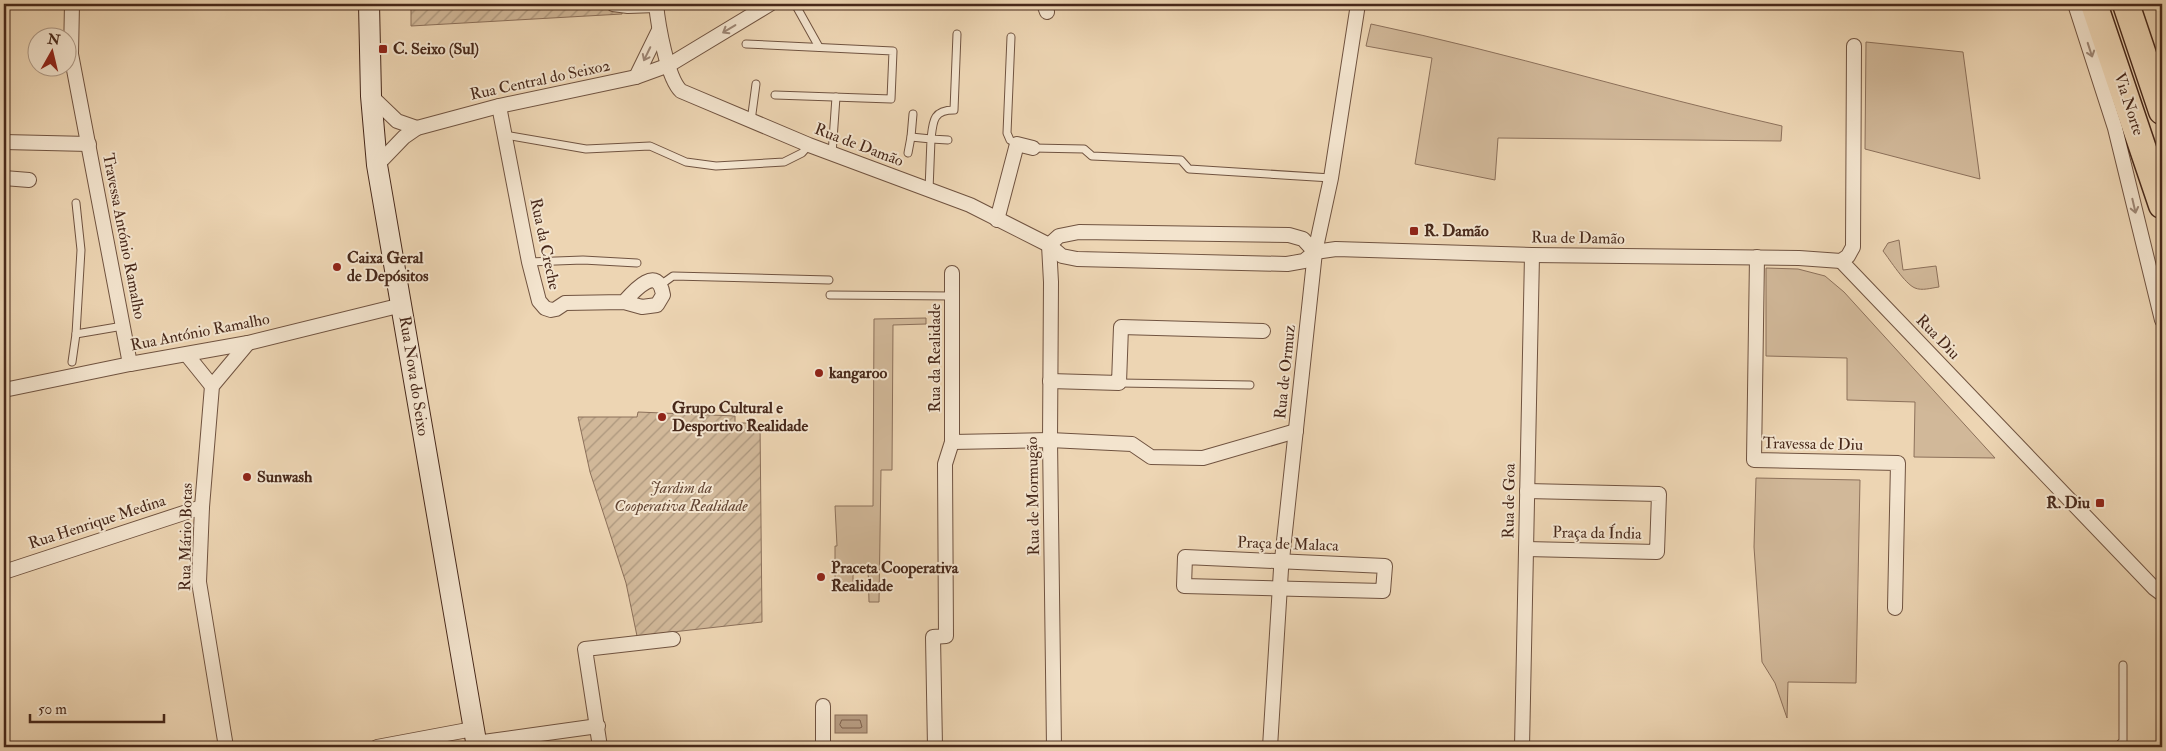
<svg xmlns="http://www.w3.org/2000/svg" width="2166" height="751" viewBox="0 0 2166 751" font-family="'IM FELL Double Pica',serif">
	<style>
		.grass { fill: #d1b899; stroke: #8c705a }
		.garden { fill: url(#garden-furrows); stroke: #8c705a }
		.water { fill: #b59a7f; stroke: #896c57 }
		.lines { fill: none; stroke-linecap: round; stroke-linejoin: round }
		.shore { stroke: #7e614c; stroke-width: 1 }
		.lane-casing { stroke: #705340; stroke-width: 9 }
		.street-casing { stroke: #705340; stroke-width: 16 }
		.secondary-casing { stroke: #47281a; stroke-width: 22 }
		.highway-casing { stroke: #47281a; stroke-width: 29 }
		.lane { stroke: #f3e4ce; stroke-width: 7 }
		.street { stroke: #f3e4ce; stroke-width: 14 }
		.secondary { stroke: #f3e4ce; stroke-width: 20 }
		.highway { stroke: #edd5b3; stroke-width: 26 }
		.oneway { stroke: #9d8674 }
		.poi-dot { fill: #8f2418; stroke: #f3e4ce; stroke-width: 2 }
		.labels { text-anchor: middle; dominant-baseline: central; stroke-width: 4; stroke-linejoin: round; paint-order: stroke }
		.poi-label { font-size: 16px; font-weight: bold; fill: #47281a; stroke: #f3e4ce; text-anchor: start }
		.street-label { font-size: 16px; fill: #47281a; stroke: #f3e4ce }
		.park-label { font-size: 16px; font-style: italic; fill: #634533; stroke: #f3e4ce }
	</style>
	<defs>
		<pattern id="garden-furrows" width="10" height="10" patternUnits="userSpaceOnUse" patternTransform="scale(1.25)"><rect width="10" height="10" fill="#d1b899"/><path d="M-1 1l2-2M0 10L10 0M9 11l2-2" fill="none" stroke="#ab967c"/></pattern>
	</defs>
	<rect width="100%" height="100%" fill="#edd5b3"/>
	<filter id="stains"><feTurbulence type="fractalNoise" baseFrequency=".004" numOctaves="4"/><feColorMatrix values="0 0 0 0 .2 0 0 0 0 .09 0 0 0 0 .02 0 0 0 .5 -.17"/></filter>
	<radialGradient id="worn" r=".72"><stop offset=".6" stop-color="#630" stop-opacity="0"/><stop offset="1" stop-color="#630" stop-opacity=".3"/></radialGradient>
	<!-- grass -->
	<g class="grass">
		<path d="M1371 24C1510 53 1644 95 1782 126L1781 141 1498 138 1495 180 1415 164 1432 58 1366 46Z"/>
		<path d="M1866 42 1963 52 1980 179 1865 149Z"/>
		<path d="M1899 240 1903 270 1936 266 1939 287C1931 288 1922 291 1915 288 1905 284 1890 260 1883 251L1888 243Z"/>
		<path d="M1766 268 1798 269 1825 276 1844 292 1995 458 1914 457 1915 402 1847 400V358L1766 356Z"/>
		<path d="M926 318V324L893 325 892 470H881L879 602H869L868 566H853V588H835V546H837L835 506H873L874 319Z"/>
		<path d="M1756 478 1860 480 1856 683 1788 682 1787 718 1775 683 1762 662 1754 547Z"/>
	</g>
	<!-- garden -->
	<g class="garden">
		<path d="M411 4H608L623 8 622 14 411 26Z"/>
		<path d="M638 412 735 416V423H760L762 622 637 636 626 583 590 472 578 417H637Z"/>
	</g>
	<!-- water -->
	<rect class="water" x="835" y="715" width="32" height="18"/>
	<g class="lines">
		<!-- shore -->
		<path class="shore" d="M842 720H860L862 727 860 728H842L840 725Z"/>
		<defs>
			<g id="lane">
				<path d="M795 4 819 47"/>
				<path d="M1011 37 1007 133 1010 140 1017 144"/>
				<path d="M746 44 893 51 891 99 775 95"/>
				<path d="M751 121 756 84"/>
				<path d="M505 135 586 149 650 146 686 162 716 166 784 162 802 153 809 145"/>
				<path d="M911 137 931 139 929 190"/>
				<path d="M948 140 931 139C933 121 933 110 954 110L957 34"/>
				<path d="M1033 148 1084 149 1092 156 1181 160 1189 169 1331 178"/>
				<path d="M908 153 911 137 913 114"/>
				<path d="M832 154 836 97"/>
				<path d="M529 262 583 260 637 263"/>
				<path d="M659 286 673 276 829 280"/>
				<path d="M830 295 952 296"/>
				<path d="M76 334 123 326"/>
				<path d="M72 362 76 334 81 250 76 203"/>
				<path d="M1119 383 1250 385"/>
				<path d="M2117 747 2123 741V665"/>
			</g>
			<g id="street">
				<path d="M72 4 71 54 130 364"/>
				<path d="M613 4 628 6 656 5"/>
				<path d="M656 4C658 24 667 78 681 91L809 145 970 205 1049 245 1062 256 1077 259 1287 264 1304 261 1315 252 1336 249 1532 255 1799 258 1841 261"/>
				<path d="M1044 4 1047 12"/>
				<path d="M2075 4 2115 128 2162 320"/>
				<path d="M636 77 659 30"/>
				<path d="M371 96 397 121 417 128"/>
				<path d="M499 106 529 262 539 301 545 308 551 310 556 309 565 303 624 302C633 292 658 263 663 295L657 305 642 307 624 302"/>
				<path d="M4 142 89 144"/>
				<path d="M377 165 404 137 417 128 499 106 636 77 669 65 770 4"/>
				<path d="M4 178 29 180"/>
				<path d="M997 220 1017 144 1033 148"/>
				<path d="M1049 245 1051 282 1050 440 1054 747"/>
				<path d="M1049 245 1059 236 1079 232 1289 235 1303 239 1315 252"/>
				<path d="M1757 257 1754 460 1898 463 1895 608"/>
				<path d="M1841 261 2154 588 2162 594"/>
				<path d="M1841 261 1848 256 1853 247 1854 46"/>
				<path d="M187 355 212 386"/>
				<path d="M1050 381 1119 383 1121 327 1263 331"/>
				<path d="M4 390 130 364 248 343 402 305"/>
				<path d="M952 442 1050 440 1132 444 1151 457 1203 458 1296 431"/>
				<path d="M1526 549 1657 552 1659 494 1527 491"/>
				<path d="M1185 557 1385 566 1383 591 1184 586Z"/>
				<path d="M4 572 202 507"/>
				<path d="M476 743 598 726"/>
				<path d="M226 747 199 582 202 507 212 386 248 343"/>
				<path d="M377 747 473 729"/>
				<path d="M600 747 585 649 673 639"/>
				<path d="M823 747V706"/>
				<path d="M935 747 933 637 946 636 945 464 952 442V273"/>
				<path d="M1270 747 1281 569 1315 252 1331 178 1358 4"/>
				<path d="M1522 747 1532 255"/>
			</g>
			<path id="secondary" d="M369 4 371 96 377 165 477 747"/>
			<g id="highway">
				<path d="M2094 4 2162 205"/>
				<path d="M2126 4 2162 111"/>
			</g>
		</defs>
		<!-- lane casing -->
		<use href="#lane" class="lane-casing"/>
		<!-- street casing -->
		<use href="#street" class="street-casing"/>
		<!-- secondary casing -->
		<use href="#secondary" class="secondary-casing"/>
		<!-- highway casing -->
		<use href="#highway" class="highway-casing"/>
		<!-- lane -->
		<use href="#lane" class="lane"/>
		<!-- street -->
		<use href="#street" class="street"/>
		<!-- secondary -->
		<use href="#secondary" class="secondary"/>
		<!-- highway -->
		<use href="#highway" class="highway"/>
	</g>
	<!-- one-way arrows -->
	<defs><path id="oneway-shaft" d="M-6 0H5M1.5-3L5.5 0L1.5 3" fill="none" stroke-width="1.6" stroke-linecap="round" stroke-linejoin="round" transform="scale(1.25)"/></defs>
	<g class="oneway">
		<use href="#oneway-shaft" transform="translate(729 29) rotate(149)"/>
		<use href="#oneway-shaft" transform="translate(2090 50) rotate(72)"/>
		<use href="#oneway-shaft" transform="translate(647 54) rotate(116)"/>
		<use href="#oneway-shaft" transform="translate(2134 206) rotate(77)"/>
	</g>
	<!-- markers -->
	<g class="poi-dot">
		<rect x="378" y="44" width="10" height="10" rx="2.5"/>
		<rect x="1409" y="226" width="10" height="10" rx="2.5"/>
		<circle cx="337" cy="267" r="5"/>
		<circle cx="819" cy="373" r="5"/>
		<circle cx="662" cy="417" r="5"/>
		<circle cx="247" cy="477" r="5"/>
		<rect x="2095" y="498" width="10" height="10" rx="2.5"/>
		<circle cx="821" cy="577" r="5"/>
	</g>
	<g class="labels">
		<!-- poi labels -->
		<g class="poi-label">
			<text x="393" y="49">C. Seixo (Sul)</text>
			<text x="1424" y="231">R. Damão</text>
			<text x="347" y="258">Caixa Geral<tspan x="347" dy="18">de Depósitos</tspan></text>
			<text x="829" y="373">kangaroo</text>
			<text x="672" y="408">Grupo Cultural e<tspan x="672" dy="18">Desportivo Realidade</tspan></text>
			<text x="257" y="477">Sunwash</text>
			<text x="2090" y="503" text-anchor="end">R. Diu</text>
			<text x="831" y="568">Praceta Cooperativa<tspan x="831" dy="18">Realidade</tspan></text>
		</g>
		<!-- street labels -->
		<g class="street-label">
			<text transform="translate(540 80) rotate(-12)">Rua Central do Seixo2</text>
			<text transform="translate(2129 104) rotate(72)">Via Norte</text>
			<text transform="translate(859 145) rotate(21)">Rua de Damão</text>
			<text transform="translate(124 236) rotate(79)">Travessa António Ramalho</text>
			<text transform="translate(1578 238) rotate(1)">Rua de Damão</text>
			<text transform="translate(545 244) rotate(78)">Rua da Creche</text>
			<text transform="translate(200 332) rotate(-11)">Rua António Ramalho</text>
			<text transform="translate(1938 337) rotate(46)">Rua Diu</text>
			<text transform="translate(935 358) rotate(-90)">Rua da Realidade</text>
			<text transform="translate(1285 372) rotate(-84)">Rua de Ormuz</text>
			<text transform="translate(414 376) rotate(81)">Rua Nova do Seixo</text>
			<text transform="translate(1813 444) rotate(1)">Travessa de Diu</text>
			<text transform="translate(1033 496) rotate(-91)">Rua de Mormugão</text>
			<text transform="translate(1509 501) rotate(-89)">Rua de Goa</text>
			<text transform="translate(97 522) rotate(-18)">Rua Henrique Medina</text>
			<text transform="translate(1597 533) rotate(1)">Praça da Índia</text>
			<text transform="translate(186 537) rotate(-89)">Rua Mário Botas</text>
			<text transform="translate(1288 544) rotate(2)">Praça de Malaca</text>
		</g>
		<!-- park labels -->
		<g class="park-label">
			<text x="681" y="488">Jardim da<tspan x="681" dy="18">Cooperativa Realidade</tspan></text>
		</g>
	</g>
	<!-- margin -->
	<rect width="2166" height="751" fill="none" stroke="#edd5b3" stroke-width="20"/>
	<rect x="5" y="5" width="2156" height="741" fill="none" stroke="#47281a" stroke-width="2.5"/>
	<rect x="10" y="10" width="2146" height="731" fill="none" stroke="#47281a"/>
	<!-- north arrow -->
	<g transform="translate(52 52) rotate(8)"><circle r="24" fill="#f3e4ce" stroke="#ae9986"/>
	<path d="M0-4L9 19L0 12L-9 19Z" fill="#8f2418"/>
	<text y="-8" font-size="14" font-weight="bold" text-anchor="middle" fill="#47281a">N</text>
	</g>
	<!-- scale -->
	<path d="M30 714v8h134v-8" fill="none" stroke="#47281a" stroke-width="2.5"/>
	<text x="38" y="714" font-size="15" fill="#47281a" stroke="#f3e4ce" stroke-width="4" paint-order="stroke">50 m</text>
	<rect width="100%" height="100%" filter="url(#stains)"/>
	<rect width="100%" height="100%" fill="url(#worn)"/>
</svg>
